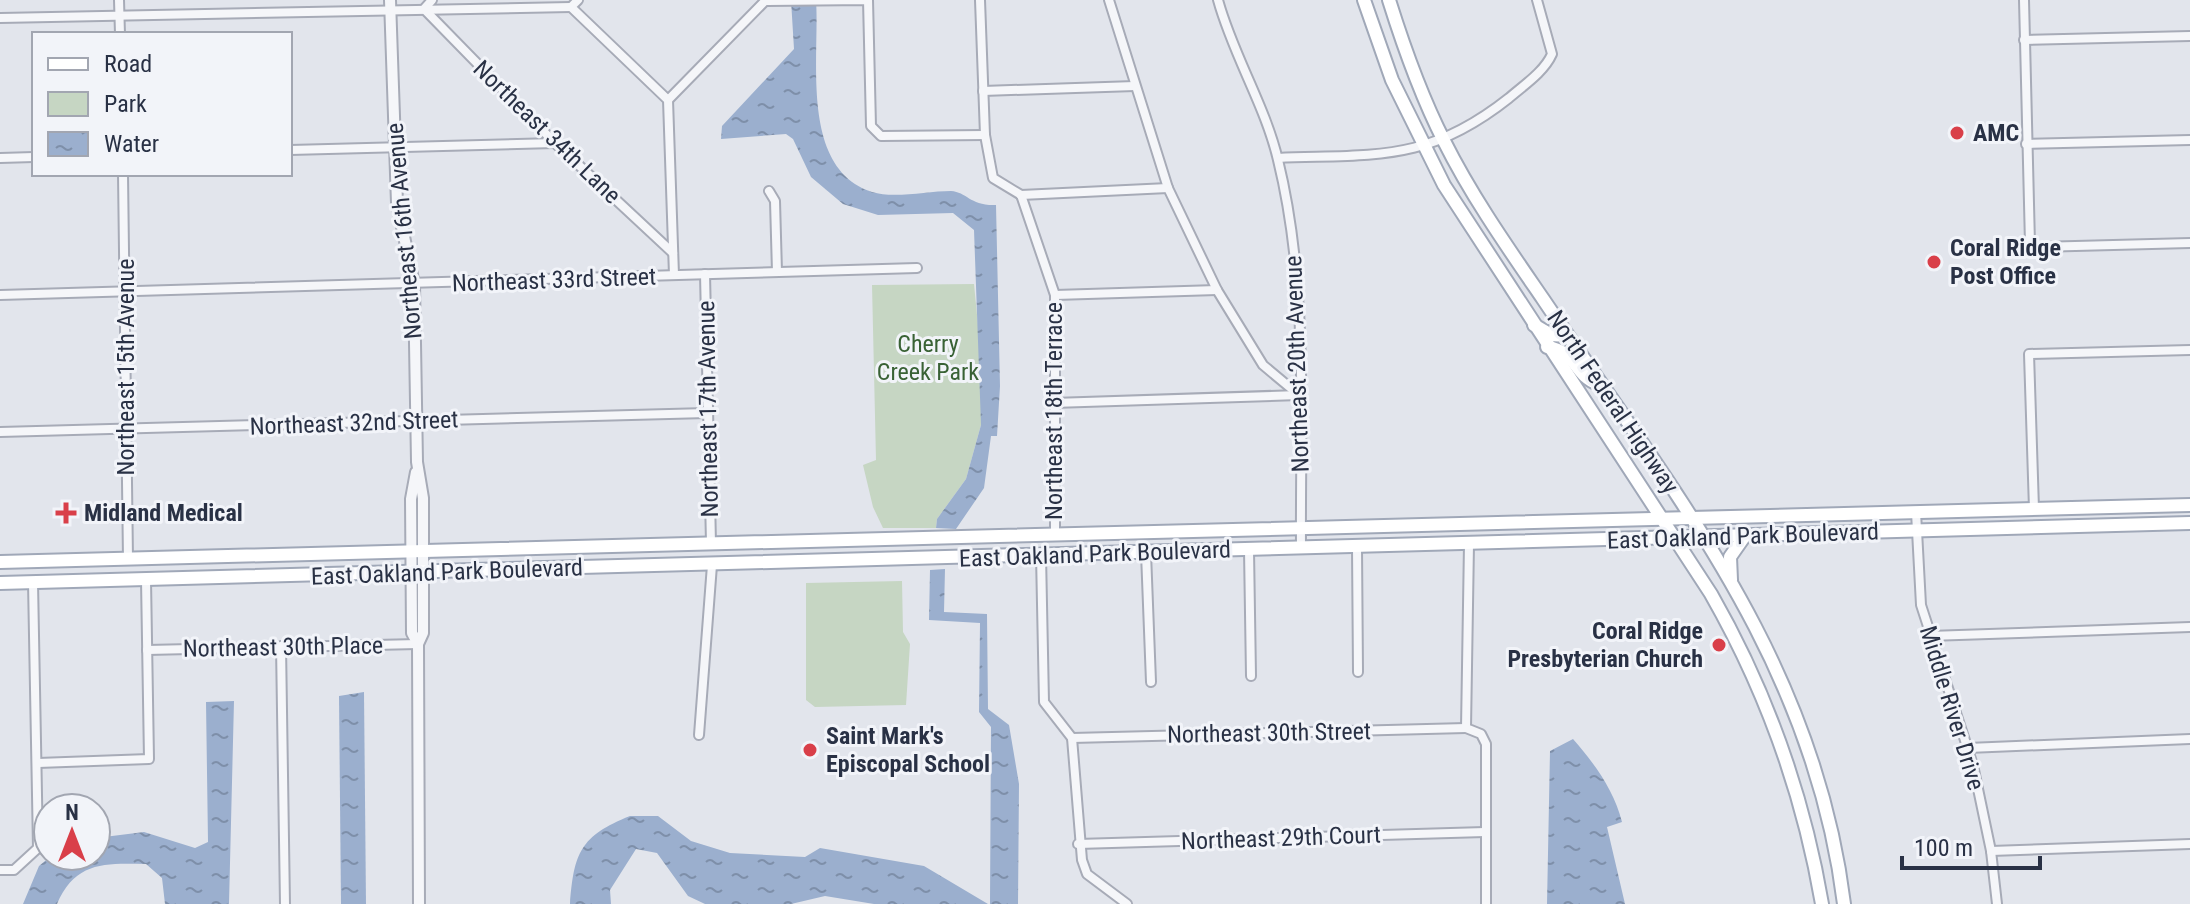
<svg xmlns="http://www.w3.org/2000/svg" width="2190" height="904" viewBox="0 0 2190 904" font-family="'Roboto Condensed',sans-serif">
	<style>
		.green { fill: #c6d6c3 }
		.water { fill: url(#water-ripples) }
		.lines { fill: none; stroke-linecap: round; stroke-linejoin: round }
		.minor-casing { stroke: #a7abb7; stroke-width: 12 }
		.tertiary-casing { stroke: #a7abb7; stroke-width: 14 }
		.primary-casing { stroke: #a0a8b8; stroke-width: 16 }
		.minor { stroke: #f5f6f9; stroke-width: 8 }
		.tertiary { stroke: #f5f6f9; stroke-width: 10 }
		.primary { stroke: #fff; stroke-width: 12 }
		.poi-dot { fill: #d93f49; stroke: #f2f4f9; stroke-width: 3 }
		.labels { text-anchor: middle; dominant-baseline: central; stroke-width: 6; stroke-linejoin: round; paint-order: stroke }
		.street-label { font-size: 24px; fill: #293145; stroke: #f2f4f9 }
		.poi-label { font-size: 24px; font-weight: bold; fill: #293145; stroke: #f2f4f9; text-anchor: start }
		.park-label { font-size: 24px; fill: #396235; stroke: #f2f4f9 }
	</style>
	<defs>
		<pattern id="water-ripples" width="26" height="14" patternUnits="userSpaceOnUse" patternTransform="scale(2)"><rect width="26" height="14" fill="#9bafce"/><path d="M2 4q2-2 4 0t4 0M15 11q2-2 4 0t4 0" fill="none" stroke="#7e8fa9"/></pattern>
	</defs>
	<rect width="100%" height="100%" fill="#e2e5ec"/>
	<!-- green -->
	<g class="green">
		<path d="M974 284 981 356V425L966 479 937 519 936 528H883L873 507 863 465 876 460 872 285Z"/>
		<path d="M902 581 903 632 910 644 906 705 815 707 806 700V583Z"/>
	</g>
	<!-- water -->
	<g class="water">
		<path d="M791 0H816C820 57 799 168 872 192 894 199 927 191 951 191 967 192 970 206 996 205L1000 386 997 436H991L984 488 956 529 936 528 937 519 966 479 981 425 974 230 953 213 878 215 843 204 811 177 793 139 786 134 721 139 722 126 794 49Z"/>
		<path d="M945 569 944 612 987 614 988 709 1009 725 1019 784 1018 904H990L991 727 979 712 980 623 929 620 930 570Z"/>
		<path d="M364 692 366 904H341L339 696Z"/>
		<path d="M234 701 229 904H165L162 878 146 864C106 863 75 861 57 904H23L39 866 51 856H96V838L144 832 195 848 208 842 206 702Z"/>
		<path d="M1573 739C1594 763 1614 790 1622 822L1607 827 1625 904H1547L1550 751Z"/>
		<path d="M630 816H658L691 841 730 853 805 857 820 848 924 866 988 904H874L825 896 791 904H705L688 896 657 853 636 849 610 890 611 904H570C574 853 580 836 630 816Z"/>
	</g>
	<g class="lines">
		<defs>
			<g id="minor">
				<path d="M119 0 120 34"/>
				<path d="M432 0 424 9 555 143 673 253"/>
				<path d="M578 0 571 7 668 100 674 275"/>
				<path d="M980 0 985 135 993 178 1021 195"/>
				<path d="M1109 0 1168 188 1217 290 1263 365 1299 395"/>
				<path d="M1218 0C1233 55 1265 105 1278 160 1309 286 1300 420 1301 549"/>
				<path d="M2024 0 2030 244 2037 247 2190 243"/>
				<path d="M767 1 868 0 871 126 881 136 985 135"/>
				<path d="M0 18 571 7"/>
				<path d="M2024 40 2190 36"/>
				<path d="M983 91 1135 86"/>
				<path d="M668 100 766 0"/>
				<path d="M2026 144 2190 140"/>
				<path d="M290 150 555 143"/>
				<path d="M0 158 34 157"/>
				<path d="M1278 158C1376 154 1427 163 1509 98 1524 85 1544 72 1552 54L1537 0"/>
				<path d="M123 174 128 559"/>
				<path d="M769 191 775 201 777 272"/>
				<path d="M1021 195 1055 295V536"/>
				<path d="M1021 195 1168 188"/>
				<path d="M705 274 711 543"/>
				<path d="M0 295 917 268"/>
				<path d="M1055 295 1217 290"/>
				<path d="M1053 403 1299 395"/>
				<path d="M0 432 707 413"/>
				<path d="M2034 509 2029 354 2190 350"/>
				<path d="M1916 512 1921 605 1973 765 1991 851 1997 904"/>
				<path d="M1469 544 1466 728 1481 734 1486 744V904"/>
				<path d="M1357 548 1358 672"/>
				<path d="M1249 550 1251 676"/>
				<path d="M1146 553 1151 682"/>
				<path d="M1041 555 1044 702 1072 738 1082 860 1087 874 1127 904"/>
				<path d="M1929 636 2190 627"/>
				<path d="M281 646 285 904"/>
				<path d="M147 650 418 644"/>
				<path d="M699 735 712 565"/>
				<path d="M1072 738 1466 728"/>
				<path d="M1968 748 2190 739"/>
				<path d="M38 763 149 759 146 580"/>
				<path d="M1078 844 1485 832"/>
				<path d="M1991 851 2190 844"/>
				<path d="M0 870H14L38 848 33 582"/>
			</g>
			<g id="tertiary">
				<path d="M390 0 397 203 414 284 417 462 423 498V633L418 644 419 904"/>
				<path d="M416 472 411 499 412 633 418 644"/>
			</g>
			<g id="primary">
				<path d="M1364 0 1392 80 1444 185 1711 594C1767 692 1803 793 1822 904"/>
				<path d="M1389 0C1404 48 1421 96 1444 141 1472 197 1508 248 1543 299 1675 495 1814 661 1844 904"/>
				<path d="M1534 325 1551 335 1568 336"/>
				<path d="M1547 347C1578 352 1573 375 1598 384"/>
				<path d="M0 562 2190 505"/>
				<path d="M1731 580 1730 557 1744 537"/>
				<path d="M0 583 2190 523"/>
			</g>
		</defs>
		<!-- minor casing -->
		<use href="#minor" class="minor-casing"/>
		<!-- tertiary casing -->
		<use href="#tertiary" class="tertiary-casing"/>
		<!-- primary casing -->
		<use href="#primary" class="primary-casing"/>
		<!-- minor -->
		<use href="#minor" class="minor"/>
		<!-- tertiary -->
		<use href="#tertiary" class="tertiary"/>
		<!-- primary -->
		<use href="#primary" class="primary"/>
	</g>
	<!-- markers -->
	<g class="poi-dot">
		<circle cx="1957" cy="133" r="8"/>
		<circle cx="1934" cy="262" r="8"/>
		<path d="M62 501h8v8h8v8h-8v8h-8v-8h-8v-8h8z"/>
		<circle cx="1719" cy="645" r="8"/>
		<circle cx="810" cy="750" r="8"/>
	</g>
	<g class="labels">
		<!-- street labels -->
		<g class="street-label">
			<text transform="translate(547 132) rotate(44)">Northeast 34th Lane</text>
			<text transform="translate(404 231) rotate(-95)">Northeast 16th Avenue</text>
			<text transform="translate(554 280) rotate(-2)">Northeast 33rd Street</text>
			<text transform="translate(1297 364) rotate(-92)">Northeast 20th Avenue</text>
			<text transform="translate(126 367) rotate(-90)">Northeast 15th Avenue</text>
			<text transform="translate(1613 402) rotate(56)">North Federal Highway</text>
			<text transform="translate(708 409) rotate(-91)">Northeast 17th Avenue</text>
			<text transform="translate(1054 411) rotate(-90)">Northeast 18th Terrace</text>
			<text transform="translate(354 423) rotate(-2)">Northeast 32nd Street</text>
			<text transform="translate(1743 536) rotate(-2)">East Oakland Park Boulevard</text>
			<text transform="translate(1095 554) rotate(-2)">East Oakland Park Boulevard</text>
			<text transform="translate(447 572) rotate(-2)">East Oakland Park Boulevard</text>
			<text transform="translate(283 647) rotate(-1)">Northeast 30th Place</text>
			<text transform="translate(1952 708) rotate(73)">Middle River Drive</text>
			<text transform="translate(1269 733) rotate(-1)">Northeast 30th Street</text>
			<text transform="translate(1281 838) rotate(-2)">Northeast 29th Court</text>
		</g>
		<!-- poi labels -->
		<g class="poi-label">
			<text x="1973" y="133">AMC</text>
			<text x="1950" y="248">Coral Ridge<tspan x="1950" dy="28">Post Office</tspan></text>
			<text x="84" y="513">Midland Medical</text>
			<text x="1703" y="631" text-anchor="end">Coral Ridge<tspan x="1703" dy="28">Presbyterian Church</tspan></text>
			<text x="826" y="736">Saint Mark's<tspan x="826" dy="28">Episcopal School</tspan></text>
		</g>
		<!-- park labels -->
		<g class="park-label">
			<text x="928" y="344">Cherry<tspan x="928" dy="28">Creek Park</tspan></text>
		</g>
	</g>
	<!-- legend -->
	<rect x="32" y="32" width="260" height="144" fill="#f2f4f9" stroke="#a2a6b1" stroke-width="2"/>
	<rect x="48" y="58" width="40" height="12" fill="#ffffff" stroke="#a2a6b1" stroke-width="2"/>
	<text x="104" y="72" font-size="24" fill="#293145">Road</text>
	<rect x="48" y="92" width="40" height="24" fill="#c6d6c3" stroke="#a2a6b1" stroke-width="2"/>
	<text x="104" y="112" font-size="24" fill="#293145">Park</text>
	<rect x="48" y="132" width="40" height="24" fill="url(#water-ripples)" stroke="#a2a6b1" stroke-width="2"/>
	<text x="104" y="152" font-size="24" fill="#293145">Water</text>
	<!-- north arrow -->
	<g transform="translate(72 832)"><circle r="38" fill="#f2f4f9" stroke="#a2a6b1" stroke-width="2"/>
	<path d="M0-6L14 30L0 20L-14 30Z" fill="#d93f49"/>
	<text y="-12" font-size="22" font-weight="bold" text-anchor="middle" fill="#293145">N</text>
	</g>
	<!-- scale -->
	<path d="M1902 856v12h138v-12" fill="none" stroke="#293145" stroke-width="4"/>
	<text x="1914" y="856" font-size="24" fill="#293145" stroke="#f2f4f9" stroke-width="6" paint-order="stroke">100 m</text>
</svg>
